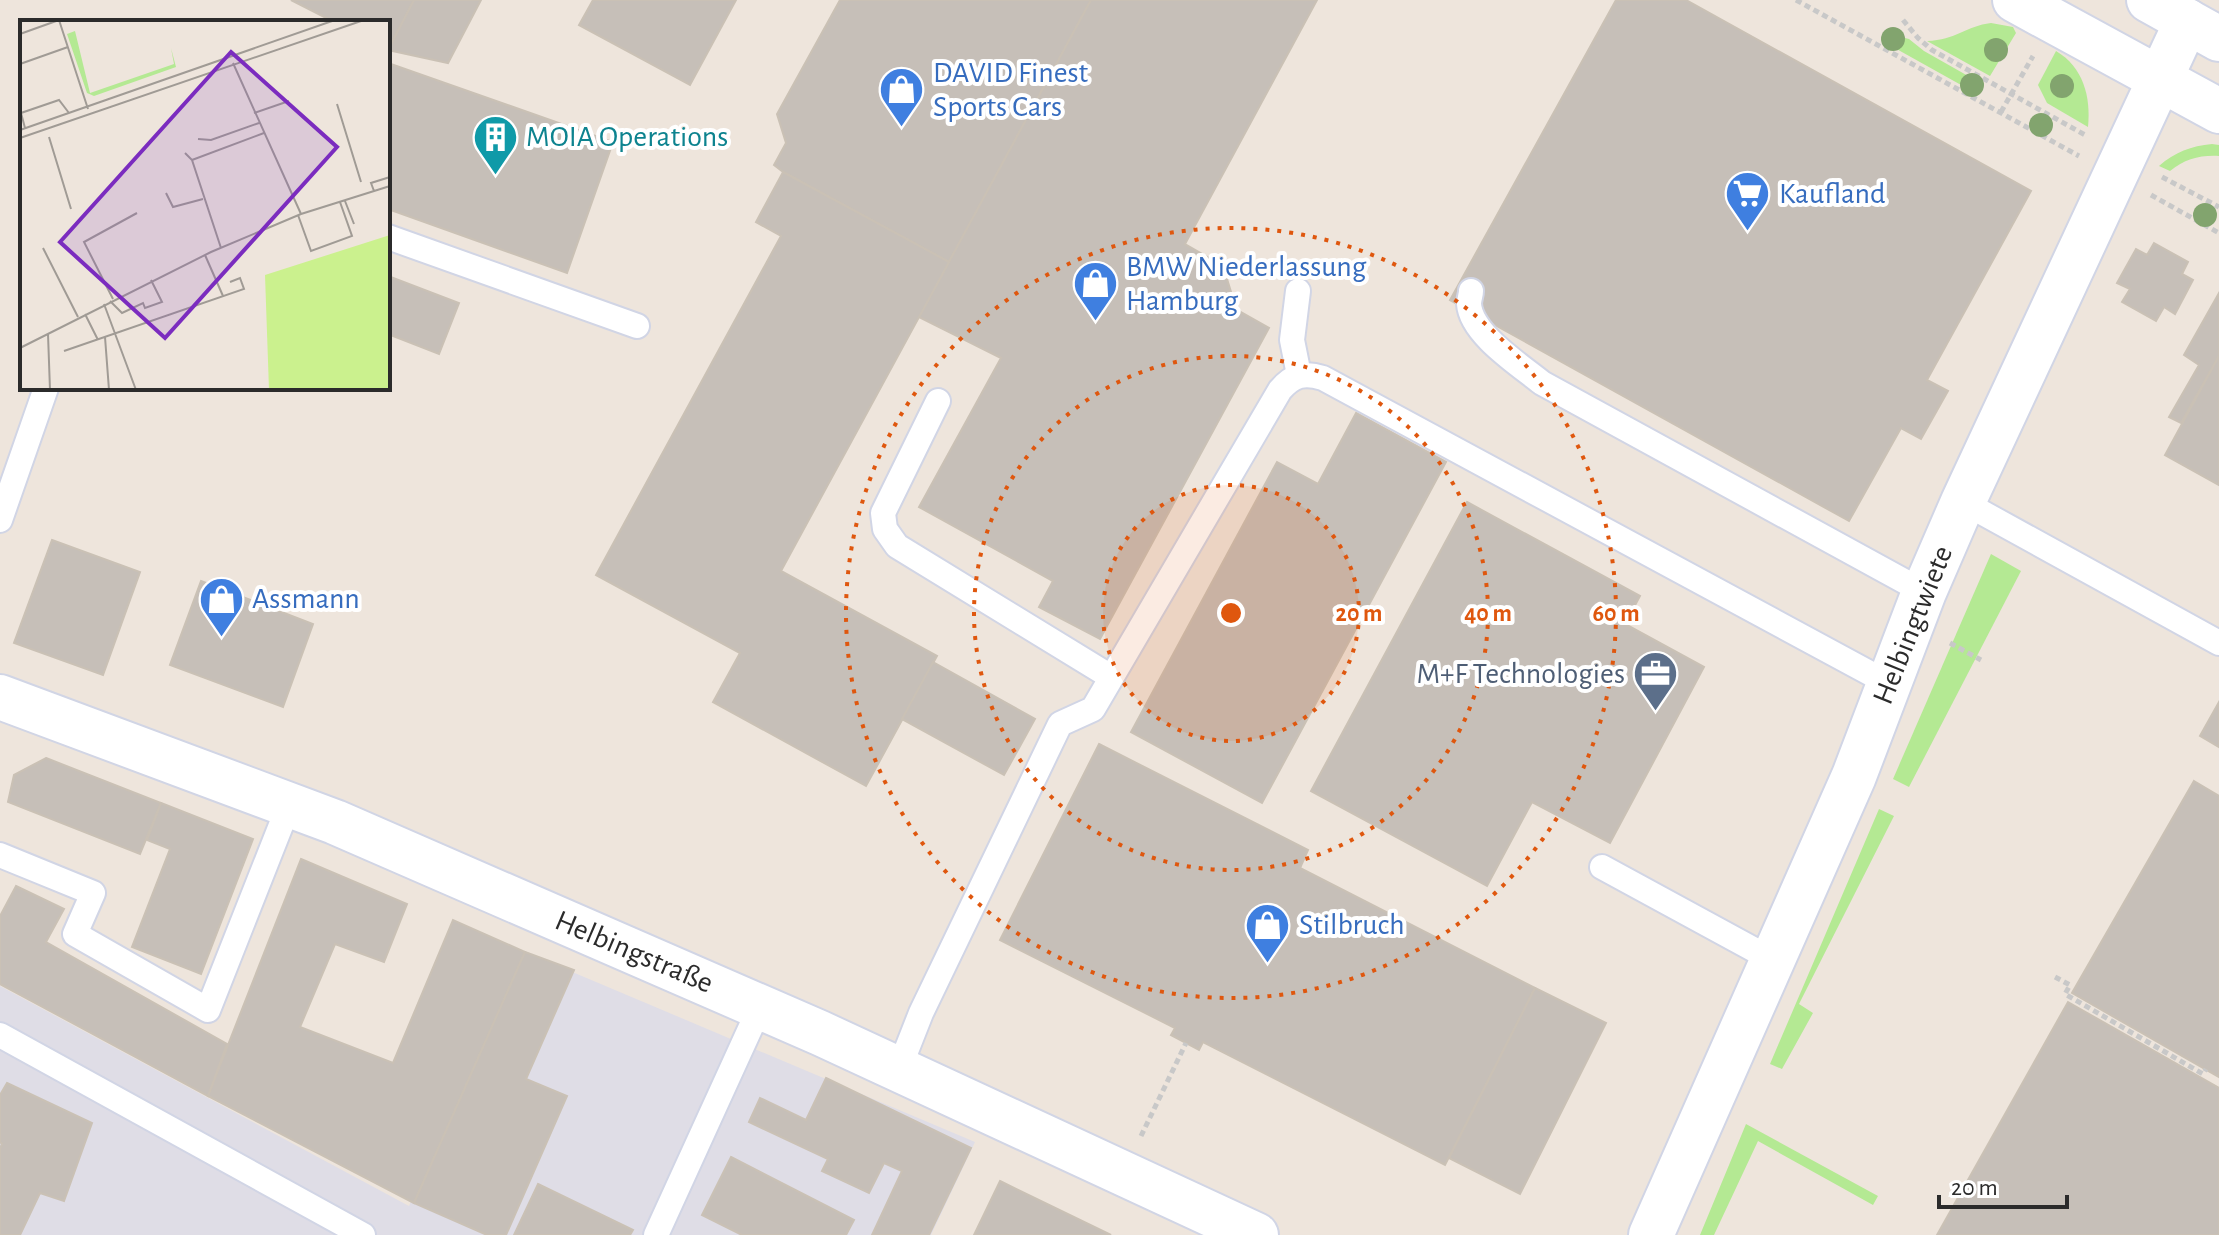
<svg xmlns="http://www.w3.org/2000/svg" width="2219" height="1235" viewBox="0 0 2219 1235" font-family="'Alegreya Sans',sans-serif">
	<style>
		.industrial { fill: #dfdde6 }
		.green { fill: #b4e993 }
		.building { fill: #c6bfb8; stroke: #cac1b5; stroke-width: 2 }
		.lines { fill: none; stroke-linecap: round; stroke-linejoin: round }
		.lane-casing { stroke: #d1d5e5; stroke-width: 28 }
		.street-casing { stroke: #d1d5e5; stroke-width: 48 }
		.secondary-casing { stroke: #d1d5e5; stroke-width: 48 }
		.path { stroke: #c8c8c8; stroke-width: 5; stroke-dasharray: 6 4; stroke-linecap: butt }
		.lane { stroke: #fff; stroke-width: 24 }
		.street { stroke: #fff; stroke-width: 44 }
		.secondary { stroke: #fff; stroke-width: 44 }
		.tree { fill: #82a46e }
		.ring { fill: none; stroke: #df570e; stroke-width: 4; stroke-dasharray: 4 8 }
		.labels { text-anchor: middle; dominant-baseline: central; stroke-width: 8; stroke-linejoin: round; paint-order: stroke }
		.shop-label { font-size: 30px; fill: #366cbe; stroke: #fff; text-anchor: start }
		.culture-label { font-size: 30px; fill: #0d838f; stroke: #fff; text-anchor: start }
		.street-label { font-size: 30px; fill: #2b2b2b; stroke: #fff }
		.service-label { font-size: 30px; fill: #4e5e75; stroke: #fff; text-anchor: end }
		.inset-road { fill: none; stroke: #a09b95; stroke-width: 2 }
		.view { fill: #7b2cbf; fill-opacity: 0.15; stroke: #7b2cbf; stroke-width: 4 }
		.inset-edge { fill: none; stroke: #2b2b2b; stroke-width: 4 }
		.centre { fill: #df570e; stroke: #fff; stroke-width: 4 }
		.ring-label { font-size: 24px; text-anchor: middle; font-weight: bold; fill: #df570e; stroke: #fff; stroke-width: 8; stroke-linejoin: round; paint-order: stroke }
	</style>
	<rect width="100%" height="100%" fill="#eee5dc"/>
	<!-- industrial -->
	<path class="industrial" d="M525 952 975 1142 931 1235H0V986L409 1206Z"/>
	<!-- green -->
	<g class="green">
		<path d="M1991 23 2013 27 2016 33 1990 76 1927 41C1956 40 1966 26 1991 23Z"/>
		<path d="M1889 34 1909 39 1924 51 1984 85 1979 95 1884 42Z"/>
		<path d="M2056 51C2083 67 2091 96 2088 127L2047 103 2038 85Z"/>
		<path d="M2212 144 2219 145V156C2200 155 2185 159 2170 171L2159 166C2175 152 2191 146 2212 144Z"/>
		<path d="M1991 554 2021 571 1909 787 1893 779Z"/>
		<path d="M1879 809 1894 816 1799 1004 1813 1013 1782 1069 1770 1064Z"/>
		<path d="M1746 1124 1878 1196 1873 1205 1758 1141 1714 1235H1700Z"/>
	</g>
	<!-- building -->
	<g class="building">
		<path d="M291 0H414L388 50V22H334Z"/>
		<path d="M414 0H481L448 63 388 50Z"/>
		<path d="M593 0H736L690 85 579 25Z"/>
		<path d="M840 0H1091L949 262 783 172 774 165 786 143 777 114Z"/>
		<path d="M1091 0H1317L1185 244 1223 266 1231 292 1225 303 1269 328 1100 639 1039 607 1053 581 919 507 1001 358 919 317Z"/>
		<path d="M1616 0H1686L2031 191 1927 380 1948 391 1921 439 1901 428 1849 521 1450 300Z"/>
		<path d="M388 63 613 142 567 273 388 209Z"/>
		<path d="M783 172 949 262 781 571 937 656 866 786 713 702 740 653 596 575 781 236 756 222Z"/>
		<path d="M2154 243 2188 262 2182 274 2193 280 2175 314 2164 307 2156 321 2122 302 2130 289 2117 283 2136 249 2147 255Z"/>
		<path d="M388 276 459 303 439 354 388 334Z"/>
		<path d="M2219 293V356L2181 423 2169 417 2199 365 2184 355Z"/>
		<path d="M2219 356V485L2165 455Z"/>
		<path d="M1356 413 1446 462 1262 803 1131 732 1277 462 1318 484Z"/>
		<path d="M1467 502 1640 596 1625 624 1704 667 1610 843 1532 802 1487 886 1311 791Z"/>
		<path d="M52 540 140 572 103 675 14 643Z"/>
		<path d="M201 581 313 624 283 707 170 665Z"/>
		<path d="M933 662 1035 719 1004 775 902 719Z"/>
		<path d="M2219 702V747L2200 736Z"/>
		<path d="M1099 744 1308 850 1300 868 1535 988 1445 1165 1203 1042 1199 1050 1171 1035 1175 1028 1000 940Z"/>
		<path d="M46 758 161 803 140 854 8 802 14 775Z"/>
		<path d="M2194 781 2219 796V1077L2072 993Z"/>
		<path d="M161 803 253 839 201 974 132 947 170 849 147 840Z"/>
		<path d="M301 859 407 904 384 962 335 944 300 1027 393 1063 453 920 525 952 414 1203 208 1096Z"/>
		<path d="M16 886 64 909 46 942 227 1044 208 1096 0 984V916Z"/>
		<path d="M525 952 574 970 526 1079 567 1096 506 1235H487L414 1203Z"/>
		<path d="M1535 988 1606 1023 1520 1194 1449 1158Z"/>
		<path d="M2068 1002 2219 1088V1235H1937Z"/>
		<path d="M826 1078 971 1148 929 1235H872L902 1171 884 1163 869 1193 822 1171 828 1159 749 1122 760 1098 806 1120Z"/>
		<path d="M7 1083 92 1123 64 1201 40 1193 20 1235H0V1148L2 1144 0 1142V1095Z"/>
		<path d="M731 1157 854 1220 846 1235H742L702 1215Z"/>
		<path d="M1000 1181 1111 1235H974Z"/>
		<path d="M538 1184 633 1230 630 1235H514Z"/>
	</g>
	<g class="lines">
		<defs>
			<g id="lane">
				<path d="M388 237 637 326"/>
				<path d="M1298 291 1292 340 1299 375"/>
				<path d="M1471 291C1471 295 1469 299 1469 304 1471 334 1520 365 1542 383L1924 592"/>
				<path d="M938 401 883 513 885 529 897 546 1111 677"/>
				<path d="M1963 502 2219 643"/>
				<path d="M0 520 46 388"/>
				<path d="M0 855 93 893 75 934 208 1010 289 805"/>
				<path d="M1602 867 1773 960"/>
				<path d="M0 1035 363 1235"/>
				<path d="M899 1069 921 1013 1060 724 1093 709 1280 390C1293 375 1304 372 1323 378L1888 683"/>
				<path d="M656 1235 760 1007"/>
			</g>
			<g id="street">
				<path d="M0 697 335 822 820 1033 1256 1235"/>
				<path d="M1651 1235 1854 776 1924 592 1963 502 2187 21"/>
			</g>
			<g id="secondary">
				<path d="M2015 0 2219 111"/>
				<path d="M2149 0 2219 39"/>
			</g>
		</defs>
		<!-- lane casing -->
		<use href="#lane" class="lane-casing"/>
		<!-- street casing -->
		<use href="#street" class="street-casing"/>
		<!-- secondary casing -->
		<use href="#secondary" class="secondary-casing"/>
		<!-- path -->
		<g class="path">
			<path d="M1796 0 2079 156"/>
			<path d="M1903 20 1918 38 1932 50 2087 136"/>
			<path d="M2001 112 2033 56"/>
			<path d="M2162 177 2219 207"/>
			<path d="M2151 195 2219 233"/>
			<path d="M1950 643 1981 660"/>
			<path d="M2055 977 2070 985 2065 994 2203 1074 2206 1069"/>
			<path d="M1141 1136 1186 1043"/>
		</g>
		<!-- lane -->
		<use href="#lane" class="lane"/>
		<!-- street -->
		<use href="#street" class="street"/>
		<!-- secondary -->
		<use href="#secondary" class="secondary"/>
	</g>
	<!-- trees -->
	<g class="tree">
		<circle cx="1893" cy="39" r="12"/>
		<circle cx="1996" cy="50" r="12"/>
		<circle cx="1972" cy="85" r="12"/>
		<circle cx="2062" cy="86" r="12"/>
		<circle cx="2041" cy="125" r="12"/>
		<circle cx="2205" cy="215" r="12"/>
	</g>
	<!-- distance rings -->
	<circle cx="1231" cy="613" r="128" fill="#df570e" fill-opacity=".12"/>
	<g class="ring">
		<circle cx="1231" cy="613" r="128"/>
		<circle cx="1231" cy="613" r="257"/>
		<circle cx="1231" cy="613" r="385"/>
	</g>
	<!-- icons -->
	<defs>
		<symbol id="shop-pin" viewBox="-11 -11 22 30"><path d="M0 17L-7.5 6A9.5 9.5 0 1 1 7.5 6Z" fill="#3f7fe0" stroke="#fff"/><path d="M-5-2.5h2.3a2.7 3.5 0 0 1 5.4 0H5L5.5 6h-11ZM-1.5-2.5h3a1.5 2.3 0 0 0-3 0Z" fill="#fff"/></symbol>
		<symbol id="building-pin" viewBox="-11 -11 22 30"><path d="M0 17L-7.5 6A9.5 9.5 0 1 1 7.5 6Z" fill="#0f9aa8" stroke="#fff"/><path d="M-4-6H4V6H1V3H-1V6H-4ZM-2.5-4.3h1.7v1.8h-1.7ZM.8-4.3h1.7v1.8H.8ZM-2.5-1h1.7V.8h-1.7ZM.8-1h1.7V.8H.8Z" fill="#fff"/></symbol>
		<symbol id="supermarket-pin" viewBox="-11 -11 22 30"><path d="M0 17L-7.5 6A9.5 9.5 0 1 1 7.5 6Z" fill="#3f7fe0" stroke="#fff"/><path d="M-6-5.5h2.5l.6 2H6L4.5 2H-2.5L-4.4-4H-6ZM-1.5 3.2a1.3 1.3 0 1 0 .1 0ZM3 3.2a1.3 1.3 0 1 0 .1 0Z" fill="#fff"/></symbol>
		<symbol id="office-pin" viewBox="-11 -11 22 30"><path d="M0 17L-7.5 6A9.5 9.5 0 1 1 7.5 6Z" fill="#5c6f8a" stroke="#fff"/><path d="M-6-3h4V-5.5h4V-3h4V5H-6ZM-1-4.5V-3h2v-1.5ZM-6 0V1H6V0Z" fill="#fff"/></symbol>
	</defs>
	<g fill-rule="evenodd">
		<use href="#shop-pin" x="876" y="64" width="51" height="69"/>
		<use href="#building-pin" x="470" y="112" width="51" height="69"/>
		<use href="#supermarket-pin" x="1722" y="168" width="51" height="69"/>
		<use href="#shop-pin" x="1070" y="258" width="51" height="69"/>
		<use href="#shop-pin" x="196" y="574" width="51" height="69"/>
		<use href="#office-pin" x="1630" y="648" width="51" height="69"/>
		<use href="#shop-pin" x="1242" y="900" width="51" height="69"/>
	</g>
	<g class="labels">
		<!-- shop labels -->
		<g class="shop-label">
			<text x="933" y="73">DAVID Finest<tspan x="933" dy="34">Sports Cars</tspan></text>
			<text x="1779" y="194">Kaufland</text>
			<text x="1126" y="267">BMW Niederlassung<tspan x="1126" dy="34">Hamburg</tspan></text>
			<text x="252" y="599">Assmann</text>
			<text x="1299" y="925">Stilbruch</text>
		</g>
		<!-- culture labels -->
		<g class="culture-label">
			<text x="526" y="137">MOIA Operations</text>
		</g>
		<!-- street labels -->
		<g class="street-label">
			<text transform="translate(1913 625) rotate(-68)">Helbingtwiete</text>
			<text transform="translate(634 952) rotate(23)">Helbingstraße</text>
		</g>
		<!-- service labels -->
		<g class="service-label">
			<text x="1625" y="674">M+F Technologies</text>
		</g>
	</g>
	<!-- overview -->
	<g transform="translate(20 20)">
		<rect width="370" height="370" fill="#eee5dc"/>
		<path d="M55 11 70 73 154 44 151 28 156 47 74 76 67 73 47 14Z" fill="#b4e993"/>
		<path d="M370 215 368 370H249L245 255Z" fill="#cbf18e"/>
		<path class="inset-road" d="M39 0 68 89M0 14 39 0M213 43 281 194M0 44 48 27M317 84 341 162M234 93 269 81M5 108 1 93 39 80 49 93M0 110 315 0M29 117 51 189M0 118 344 0M178 119 191 120 239 103M165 133 172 140 201 228M172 140 244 113M354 171 351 163 370 157M146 173 153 187 183 179M325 181 334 204M278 195 291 231 332 216 320 182M23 228 58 297M185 235 203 276M93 279 64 222 117 193M90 281 102 293 123 283 125 288 142 282 131 260M84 284 116 370M65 294 78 320M28 314 30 370M85 317 89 370M0 328 191 232 281 194 370 166M44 331 224 269 220 258 210 262"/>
		<path class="view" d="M211 32 317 127 145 318 40 222Z"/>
		<rect width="370" height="370" class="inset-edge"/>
	</g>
	<circle cx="1231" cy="613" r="12" class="centre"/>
	<g class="ring-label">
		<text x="1359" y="621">20 m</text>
		<text x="1488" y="621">40 m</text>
		<text x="1616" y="621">60 m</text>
	</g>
	<!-- scale -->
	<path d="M1939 1195v12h128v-12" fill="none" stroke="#2b2b2b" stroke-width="4"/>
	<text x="1951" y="1195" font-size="24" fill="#2b2b2b" stroke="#ffffff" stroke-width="6" paint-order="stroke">20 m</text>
</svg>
